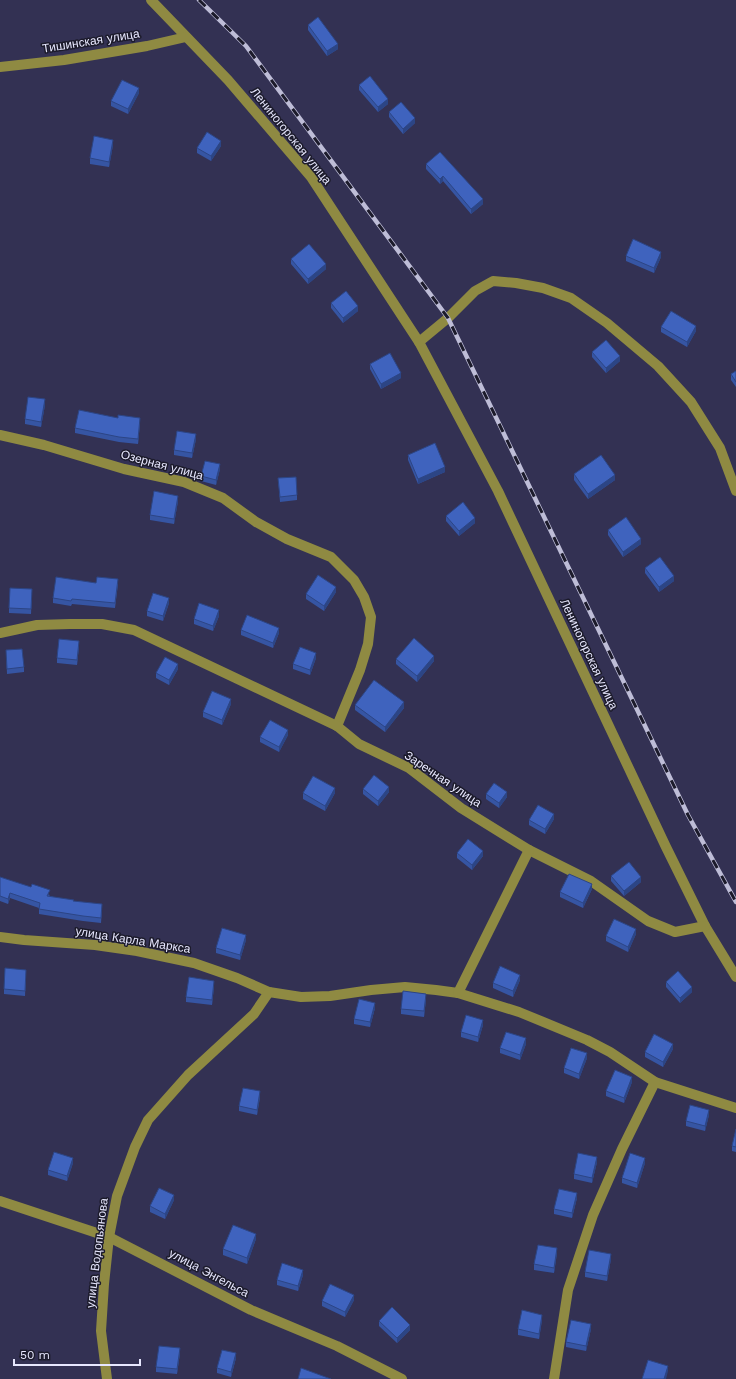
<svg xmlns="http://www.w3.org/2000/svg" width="736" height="1379" viewBox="0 0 736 1379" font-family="'Work Sans',sans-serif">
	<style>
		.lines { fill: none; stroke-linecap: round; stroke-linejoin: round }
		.minor { stroke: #8f8a42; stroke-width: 10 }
		.rail-casing { stroke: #bebdd7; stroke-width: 4.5 }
		.rail { stroke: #1c1b2b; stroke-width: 3; stroke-dasharray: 9; stroke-linecap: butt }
		.wall { fill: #3655a3 }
		.shaded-wall { fill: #2c4585 }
		.building { fill: #3f63be; stroke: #2c4585 }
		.labels { text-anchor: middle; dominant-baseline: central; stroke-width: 3; stroke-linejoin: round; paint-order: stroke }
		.street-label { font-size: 12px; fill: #e7e7fe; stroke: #1c1b2b }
	</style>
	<rect width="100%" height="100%" fill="#333153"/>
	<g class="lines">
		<!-- minor -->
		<g class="minor">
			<path d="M151 0 228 80 311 177 419 342 498 491 666 847 705 926 736 977"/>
			<path d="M0 67 64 60 147 46 186 37"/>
			<path d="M419 342 448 318 475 291 493 281 516 283 543 288 571 298 607 323 658 366 691 402 720 448 736 491"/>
			<path d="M0 435 44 445 124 469 184 482 223 498 256 522 287 539 331 557 354 580 364 597 371 617 368 644 360 670 337 726"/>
			<path d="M0 633 37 625 70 624H102L134 630 337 726 359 744 409 768 461 808 529 850 591 881 648 921 675 932 705 926"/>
			<path d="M0 937 24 940 95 945 137 951 194 963 237 978 269 992 301 997 330 996 371 990 405 987 436 990 458 993 519 1012 587 1040 610 1052 655 1082 736 1108"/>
			<path d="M458 993 529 850"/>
			<path d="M0 1201 109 1237 251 1310 337 1346 402 1379"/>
			<path d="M107 1379 101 1331 104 1284 109 1237 117 1196 135 1147 148 1120 188 1075 254 1014 269 992"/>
			<path d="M554 1379 568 1290 593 1215 622 1149 655 1082"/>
		</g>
		<defs>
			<path id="rail" d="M199 0 246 46 448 318 688 815 736 902"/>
		</defs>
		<!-- rail casing -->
		<use href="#rail" class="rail-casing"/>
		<!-- rail -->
		<use href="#rail" class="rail"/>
	</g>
	<!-- wall -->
	<g class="wall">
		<path d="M308 25 338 49 327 56 308 30Z"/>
		<path d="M359 85 388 104 378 112 359 90Z"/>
		<path d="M139 93 128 114 111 106V101Z"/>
		<path d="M389 112 415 123 403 134 389 117Z"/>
		<path d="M113 145 109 167 90 164V158Z"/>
		<path d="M221 146 211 161 197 153V148Z"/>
		<path d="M426 164 483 204 471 214 443 181 440 184 426 169Z"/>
		<path d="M626 256 661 257 654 273 626 261Z"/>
		<path d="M291 259 326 269 308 284 291 264Z"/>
		<path d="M331 303 358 311 343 323 331 308Z"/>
		<path d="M661 327 696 331 687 347 661 332Z"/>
		<path d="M592 352 620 361 606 373 592 357Z"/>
		<path d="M370 364 401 378 381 389 370 369Z"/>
		<path d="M736 371V387L731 380V374Z"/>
		<path d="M45 405 41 427 25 424V419Z"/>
		<path d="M140 423 138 444 119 442 75 433V428Z"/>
		<path d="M196 439 192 458 174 455V450Z"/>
		<path d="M408 455 445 472 418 484 408 460Z"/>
		<path d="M220 469 216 485 201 481V476Z"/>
		<path d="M574 474 615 480 588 499 574 480Z"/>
		<path d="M278 478 297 495V500L280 502Z"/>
		<path d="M178 501 174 524 150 520V515Z"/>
		<path d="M446 516 475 523 459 536 446 521Z"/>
		<path d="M608 530 641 544 623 557 608 535Z"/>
		<path d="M645 568 674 581 659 592 645 573Z"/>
		<path d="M96 583 118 584 115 608 72 604 71 606 53 603V598Z"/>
		<path d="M336 592 324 611 306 599V594Z"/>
		<path d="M32 594 31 614 9 613V608Z"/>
		<path d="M169 603 163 621 147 616V611Z"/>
		<path d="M219 616 213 631 194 624V619Z"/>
		<path d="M241 630 279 633 273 648 241 635Z"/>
		<path d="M79 646 77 665 57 663V658Z"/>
		<path d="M6 650 24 667V672L7 674Z"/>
		<path d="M316 658 310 675 293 669V664Z"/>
		<path d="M396 659 434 661 417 682 396 664Z"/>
		<path d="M178 669 169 685 156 678V673Z"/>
		<path d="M231 704 222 725 203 717V712Z"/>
		<path d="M355 705 404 708 385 732 355 710Z"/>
		<path d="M288 735 279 752 260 742V737Z"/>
		<path d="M363 789 389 792 378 806 363 794Z"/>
		<path d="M303 793H335L325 811 303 799Z"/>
		<path d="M486 794 507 797 499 808 486 799Z"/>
		<path d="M554 819 545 834 529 825V820Z"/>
		<path d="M457 853 483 856 472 870 457 858Z"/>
		<path d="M611 876 641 882 624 896 611 881Z"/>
		<path d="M0 877 50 895 49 896 74 901 102 909 101 923 83 921 39 914V908L10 898 8 904 0 901Z"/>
		<path d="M592 889 583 908 560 897V892Z"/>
		<path d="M636 934 628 952 606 941V936Z"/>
		<path d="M246 940 240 960 216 953V948Z"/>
		<path d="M26 975 25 996 4 994V989Z"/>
		<path d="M520 980 513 997 493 988V983Z"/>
		<path d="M666 982 692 992 680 1003 666 987Z"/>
		<path d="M214 986 212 1005 186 1002V997Z"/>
		<path d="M426 999 424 1017 401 1014V1009Z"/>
		<path d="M375 1008 370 1027 354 1024V1019Z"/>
		<path d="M483 1025 478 1042 461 1037V1032Z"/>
		<path d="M526 1044 520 1060 500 1053V1048Z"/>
		<path d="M673 1049 663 1067 645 1057V1052Z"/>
		<path d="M587 1058 579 1079 564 1073V1068Z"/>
		<path d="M632 1082 624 1103 606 1096V1091Z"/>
		<path d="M260 1097 257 1115 239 1111V1106Z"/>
		<path d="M709 1115 705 1131 686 1126V1121Z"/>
		<path d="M736 1129V1152L732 1151V1146Z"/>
		<path d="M597 1162 592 1183 574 1179V1174Z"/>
		<path d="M73 1163 67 1181 48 1175V1170Z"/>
		<path d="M645 1163 637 1188 622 1183V1178Z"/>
		<path d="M577 1198 572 1218 554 1214V1209Z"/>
		<path d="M174 1200 165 1219 150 1212V1206Z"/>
		<path d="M256 1239 247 1264 223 1255V1249Z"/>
		<path d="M557 1253 554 1273 534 1270V1264Z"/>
		<path d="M611 1259 607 1281 585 1277V1272Z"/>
		<path d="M303 1275 298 1291 277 1285V1280Z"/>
		<path d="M354 1300 345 1317 322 1306V1301Z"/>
		<path d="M542 1320 539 1339 518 1335V1329Z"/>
		<path d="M379 1321 410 1330 397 1343 379 1326Z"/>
		<path d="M591 1329 586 1351 566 1347V1342Z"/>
		<path d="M180 1353 177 1374 156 1372V1367Z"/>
		<path d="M236 1358 231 1377 217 1373V1368Z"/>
	</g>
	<!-- shaded-wall -->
	<g class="shaded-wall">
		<path d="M338 44V49L327 56V51Z"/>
		<path d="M139 88V93L128 114V109Z"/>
		<path d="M388 99V104L378 112V107Z"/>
		<path d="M415 118V123L403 134V129Z"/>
		<path d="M113 140V145L109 167V162Z"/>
		<path d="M221 141V146L211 161V156Z"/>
		<path d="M443 176V181L440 184V179Z"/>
		<path d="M483 199V204L471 214V209Z"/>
		<path d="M661 252V257L654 273V268Z"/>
		<path d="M326 264V269L308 284V279Z"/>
		<path d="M358 306V311L343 323V318Z"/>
		<path d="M696 326V331L687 347V342Z"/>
		<path d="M620 356V361L606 373V368Z"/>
		<path d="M401 373V378L381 389V384Z"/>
		<path d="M45 399V405L41 427V422Z"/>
		<path d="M140 418V423L138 444V439Z"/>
		<path d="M196 434V439L192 458V453Z"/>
		<path d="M220 464V469L216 485V480Z"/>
		<path d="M445 467V472L418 484V479Z"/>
		<path d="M615 475V480L588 499V494Z"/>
		<path d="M178 496V501L174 524V519Z"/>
		<path d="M475 518V523L459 536V531Z"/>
		<path d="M641 539V544L623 557V552Z"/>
		<path d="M674 576V581L659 592V587Z"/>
		<path d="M336 587V592L324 611V606Z"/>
		<path d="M169 598V603L163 621V616Z"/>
		<path d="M219 610V616L213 631V626Z"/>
		<path d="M279 628V633L273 648V643Z"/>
		<path d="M79 641V646L77 665V660Z"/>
		<path d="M316 653V658L310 675V670Z"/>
		<path d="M434 656V661L417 682V676Z"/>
		<path d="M178 664V669L169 685V680Z"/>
		<path d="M231 699V704L222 725V720Z"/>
		<path d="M404 702V708L385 732V727Z"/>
		<path d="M288 730V735L279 752V747Z"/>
		<path d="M389 787V792L378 806V801Z"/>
		<path d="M335 788V793L325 811V806Z"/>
		<path d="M507 792V797L499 808V803Z"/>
		<path d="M554 814V819L545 834V829Z"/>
		<path d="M483 851V856L472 870V865Z"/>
		<path d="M641 877V882L624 896V891Z"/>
		<path d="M592 884V889L583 908V903Z"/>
		<path d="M10 893V898L8 904V899Z"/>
		<path d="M636 929V934L628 952V947Z"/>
		<path d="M246 935V940L240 960V955Z"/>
		<path d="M520 975V980L513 997V991Z"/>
		<path d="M214 981V986L212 1005V1000Z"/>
		<path d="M692 987V992L680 1003V998Z"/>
		<path d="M426 994V999L424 1017V1011Z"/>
		<path d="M375 1003V1008L370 1027V1022Z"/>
		<path d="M483 1020V1025L478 1042V1037Z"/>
		<path d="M526 1038V1044L520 1060V1055Z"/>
		<path d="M673 1044V1049L663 1067V1062Z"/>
		<path d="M587 1053V1058L579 1079V1074Z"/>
		<path d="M632 1077V1082L624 1103V1098Z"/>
		<path d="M260 1091V1097L257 1115V1110Z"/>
		<path d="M709 1110V1115L705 1131V1126Z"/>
		<path d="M597 1157V1162L592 1183V1178Z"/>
		<path d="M73 1158V1163L67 1181V1176Z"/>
		<path d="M645 1158V1163L637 1188V1183Z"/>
		<path d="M577 1193V1198L572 1218V1213Z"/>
		<path d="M174 1195V1200L165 1219V1214Z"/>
		<path d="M256 1234V1239L247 1264V1258Z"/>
		<path d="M557 1248V1253L554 1273V1268Z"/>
		<path d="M611 1254V1259L607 1281V1276Z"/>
		<path d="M303 1270V1275L298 1291V1286Z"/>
		<path d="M354 1295V1300L345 1317V1312Z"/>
		<path d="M542 1315V1320L539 1339V1334Z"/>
		<path d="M591 1324V1329L586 1351V1346Z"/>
		<path d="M410 1325V1330L397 1343V1338Z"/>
		<path d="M180 1348V1353L177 1374V1369Z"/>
		<path d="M236 1353V1358L231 1377V1372Z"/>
		<path d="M668 1366V1371L666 1379H664Z"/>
	</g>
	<!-- building -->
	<g class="building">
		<path d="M318 17 338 44 327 51 308 25Z"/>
		<path d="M370 76 388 99 378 107 359 85Z"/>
		<path d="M122 80 139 88 128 109 111 101Z"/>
		<path d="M401 102 415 118 403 129 389 112Z"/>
		<path d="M207 132 221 141 211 156 197 148Z"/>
		<path d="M94 136 113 140 109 162 90 158Z"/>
		<path d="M440 152 483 199 471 209 443 176 440 179 426 164Z"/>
		<path d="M633 239 661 252 654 268 626 256Z"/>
		<path d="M309 244 326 264 308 279 291 259Z"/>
		<path d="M346 291 358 306 343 318 331 303Z"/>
		<path d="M671 311 696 326 687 342 661 327Z"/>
		<path d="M606 340 620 356 606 368 592 352Z"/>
		<path d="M390 353 401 373 381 384 370 364Z"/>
		<path d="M736 371V382L731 374Z"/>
		<path d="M28 397 45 399 41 422 25 419Z"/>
		<path d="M79 410 118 418V415L140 418 138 439 119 437 75 428Z"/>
		<path d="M177 431 196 434 192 453 174 450Z"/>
		<path d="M435 443 445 467 418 479 408 455Z"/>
		<path d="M601 455 615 475 588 494 574 474Z"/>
		<path d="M205 461 220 464 216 480 201 476Z"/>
		<path d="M296 477 297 495 280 497 278 478Z"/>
		<path d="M154 491 178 496 174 519 150 515Z"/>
		<path d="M463 502 475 518 459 531 446 516Z"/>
		<path d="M626 517 641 539 623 552 608 530Z"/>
		<path d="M660 557 674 576 659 587 645 568Z"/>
		<path d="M318 575 336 587 324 606 306 594Z"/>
		<path d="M56 577 96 583 97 577 118 579 115 603 72 599 71 601 53 598Z"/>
		<path d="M10 588 32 589 31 609 9 608Z"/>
		<path d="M153 593 169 598 163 616 147 611Z"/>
		<path d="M199 603 219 610 213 626 194 619Z"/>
		<path d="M247 615 279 628 273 643 241 630Z"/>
		<path d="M414 638 434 656 417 676 396 659Z"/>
		<path d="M59 639 79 641 77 660 57 658Z"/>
		<path d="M300 647 316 653 310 670 293 664Z"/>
		<path d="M22 649 24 667 7 669 6 650Z"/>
		<path d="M165 657 178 664 169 680 156 673Z"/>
		<path d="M374 680 404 702 385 727 355 705Z"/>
		<path d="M212 691 231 699 222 720 203 712Z"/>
		<path d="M270 720 288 730 279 747 260 737Z"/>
		<path d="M374 775 389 787 378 801 363 789Z"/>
		<path d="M313 776 335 788 325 806 303 793Z"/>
		<path d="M494 783 507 792 499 803 486 794Z"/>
		<path d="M538 805 554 814 545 829 529 820Z"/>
		<path d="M468 839 483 851 472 865 457 853Z"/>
		<path d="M629 862 641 877 624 891 611 876Z"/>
		<path d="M569 874 592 884 583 903 560 892Z"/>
		<path d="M0 877 31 887 32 884 50 890 47 896 74 900 73 901 102 904 101 918 83 916 39 909 40 903 10 893 8 899 0 896Z"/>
		<path d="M614 919 636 929 628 947 606 936Z"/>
		<path d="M222 928 246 935 240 955 216 948Z"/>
		<path d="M500 966 520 975 513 991 493 983Z"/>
		<path d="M5 968 26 970 25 991 4 989Z"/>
		<path d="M678 971 692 987 680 998 666 982Z"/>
		<path d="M189 977 214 981 212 1000 186 997Z"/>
		<path d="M403 991 426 994 424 1011 401 1009Z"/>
		<path d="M359 999 375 1003 370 1022 354 1019Z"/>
		<path d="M466 1015 483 1020 478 1037 461 1032Z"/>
		<path d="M506 1032 526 1038 520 1055 500 1048Z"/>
		<path d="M654 1034 673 1044 663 1062 645 1052Z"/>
		<path d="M571 1048 587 1053 579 1074 564 1068Z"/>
		<path d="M615 1070 632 1077 624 1098 606 1091Z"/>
		<path d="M243 1088 260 1091 257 1110 239 1106Z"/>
		<path d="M690 1105 709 1110 705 1126 686 1121Z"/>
		<path d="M736 1129V1147L732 1146Z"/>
		<path d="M54 1152 73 1158 67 1176 48 1170Z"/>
		<path d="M578 1153 597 1157 592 1178 574 1174Z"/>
		<path d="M630 1153 645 1158 637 1183 622 1178Z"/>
		<path d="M159 1188 174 1195 165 1214 150 1206Z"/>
		<path d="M559 1189 577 1193 572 1213 554 1209Z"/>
		<path d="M233 1225 256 1234 247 1258 223 1249Z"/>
		<path d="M538 1245 557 1248 554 1268 534 1264Z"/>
		<path d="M589 1250 611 1254 607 1276 585 1272Z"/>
		<path d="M282 1263 303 1270 298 1286 277 1280Z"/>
		<path d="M330 1284 354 1295 345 1312 322 1301Z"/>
		<path d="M392 1307 410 1325 397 1338 379 1321Z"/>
		<path d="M522 1310 542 1315 539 1334 518 1329Z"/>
		<path d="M571 1320 591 1324 586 1346 566 1342Z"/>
		<path d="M159 1346 180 1348 177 1369 156 1367Z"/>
		<path d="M222 1350 236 1353 231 1372 217 1368Z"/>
		<path d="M648 1360 668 1366 664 1379H642Z"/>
		<path d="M301 1368 331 1379H298Z"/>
	</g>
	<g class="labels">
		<!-- street labels -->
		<g class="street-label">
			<text transform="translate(91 41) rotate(-9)">Тишинская улица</text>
			<text transform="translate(291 136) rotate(51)">Лениногорская улица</text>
			<text transform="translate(162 465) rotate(15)">Озерная улица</text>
			<text transform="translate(589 654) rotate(65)">Лениногорская улица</text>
			<text transform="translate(443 779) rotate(34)">Заречная улица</text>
			<text transform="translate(133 940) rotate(9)">улица Карла Маркса</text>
			<text transform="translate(97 1253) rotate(-83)">улица Водопьянова</text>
			<text transform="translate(209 1273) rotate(28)">улица Энгельса</text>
		</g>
	</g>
	<!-- scale -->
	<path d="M14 1359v6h126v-6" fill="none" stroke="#e7e7fe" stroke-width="2"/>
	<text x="20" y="1359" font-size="12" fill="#e7e7fe" stroke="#1c1b2b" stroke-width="3" paint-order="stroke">50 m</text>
</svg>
